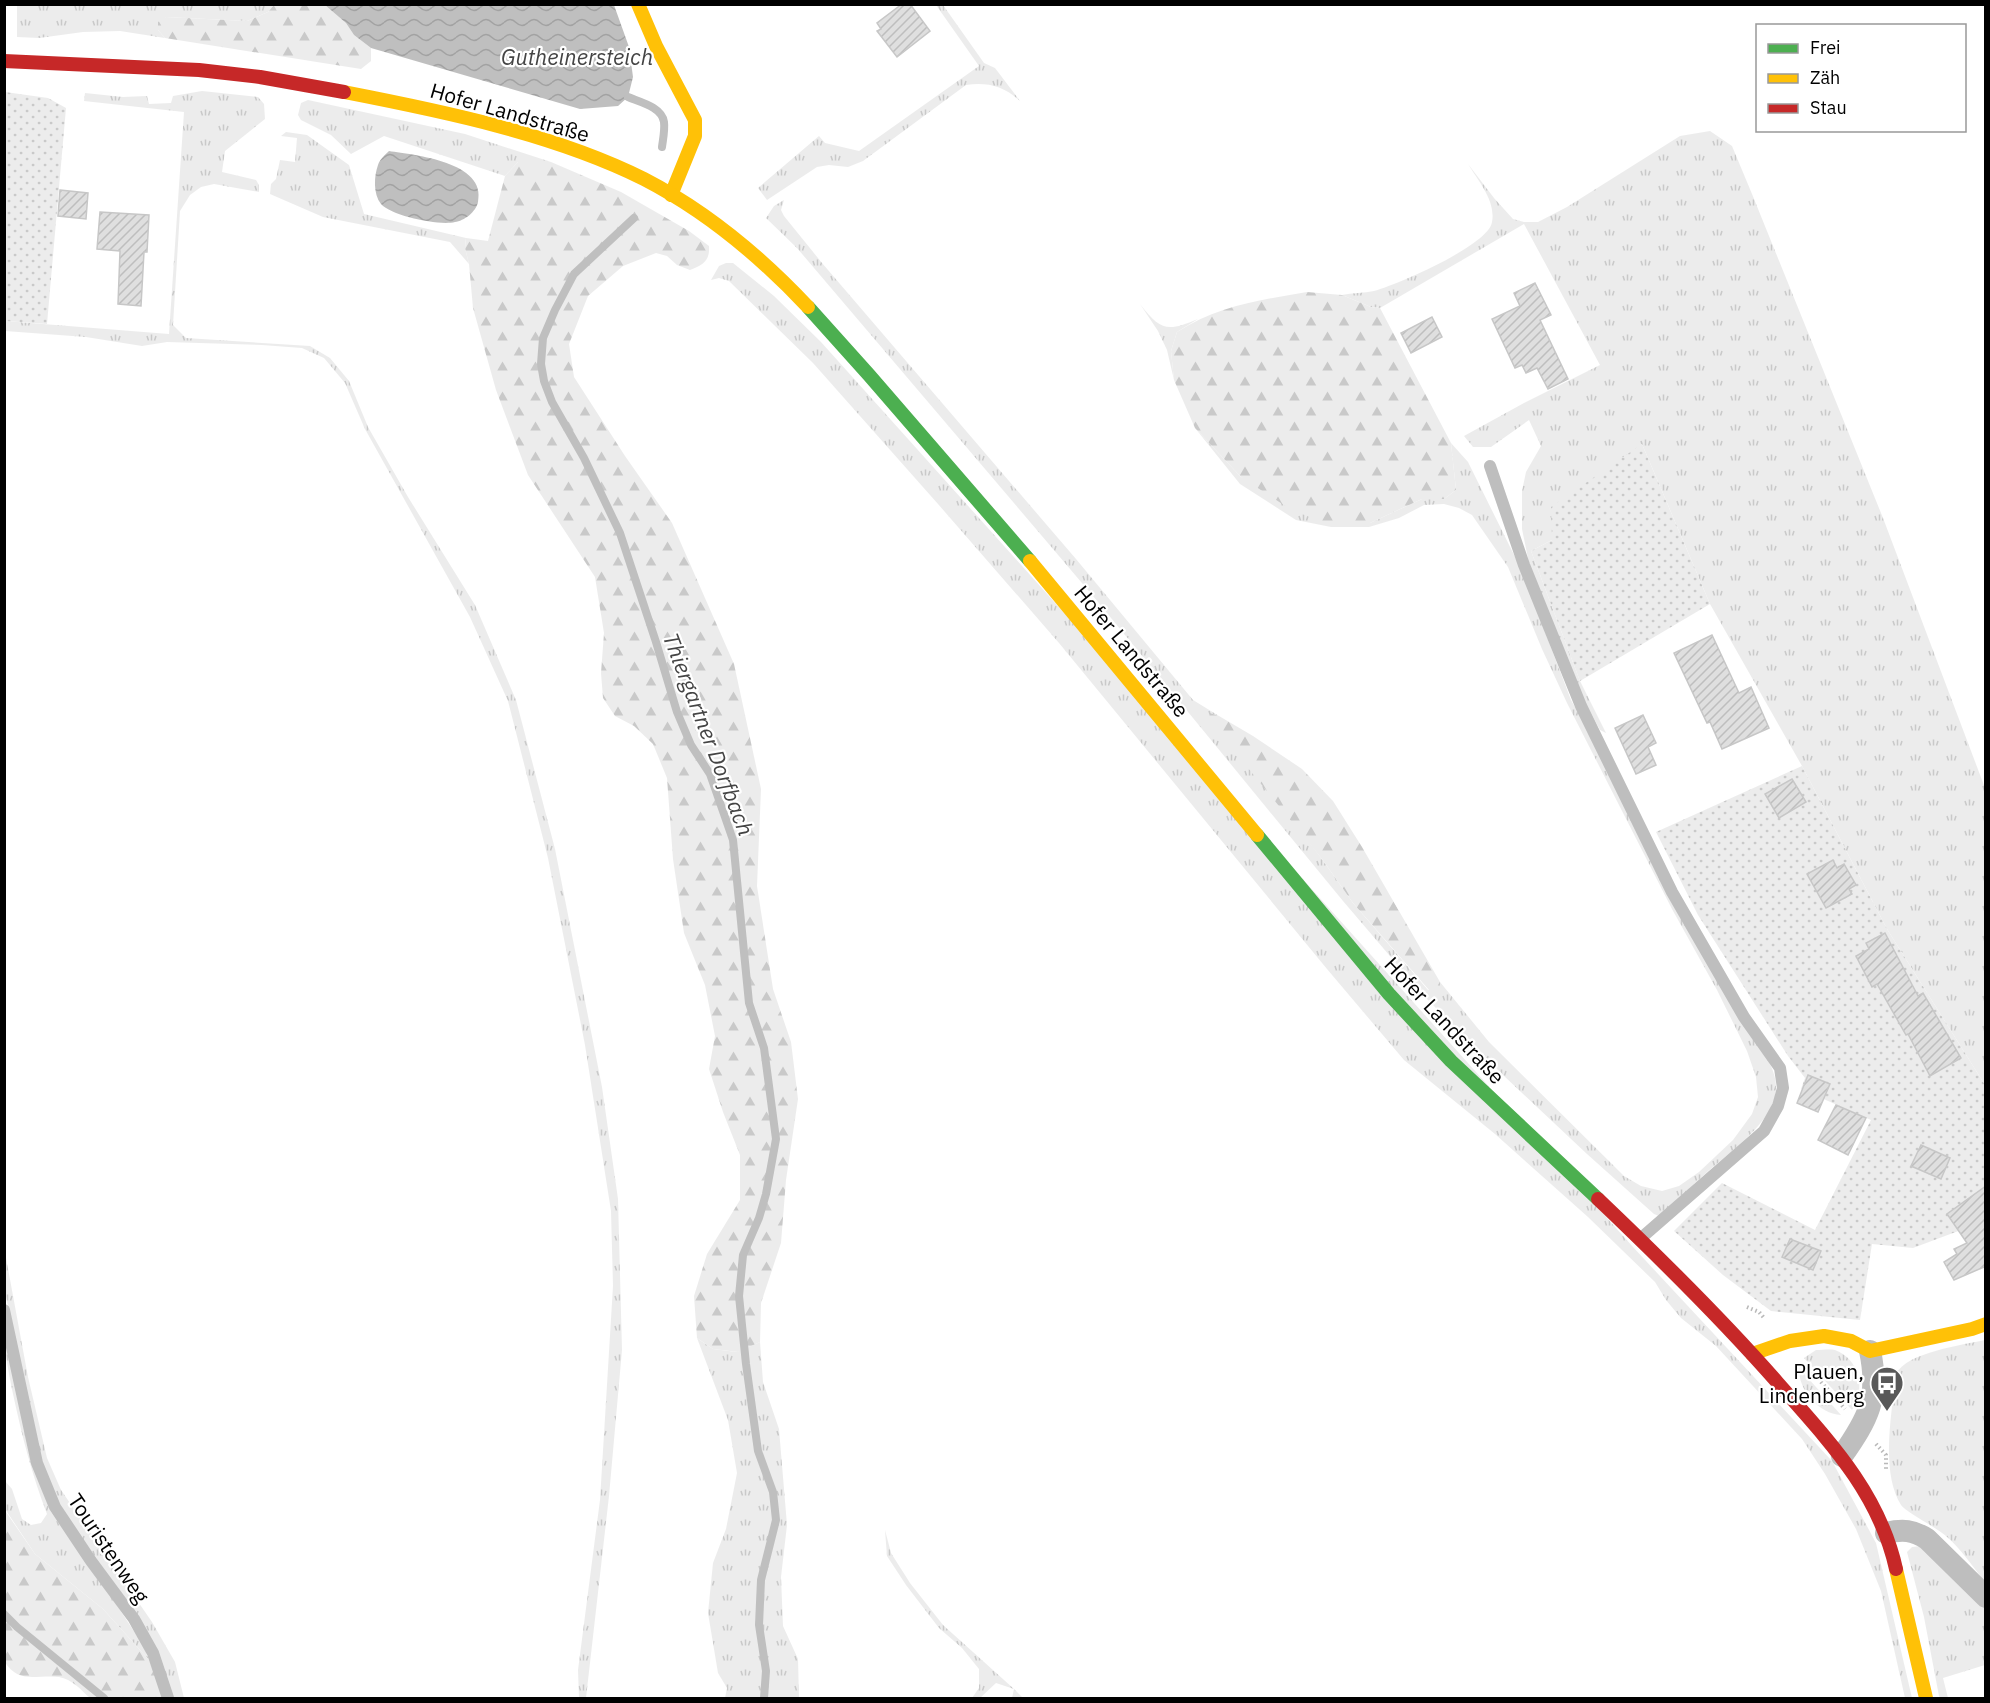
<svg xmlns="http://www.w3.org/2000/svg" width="1990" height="1703" viewBox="0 0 1990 1703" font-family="'IBM Plex Sans',sans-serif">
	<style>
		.grass { fill: url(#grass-tufts) }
		.forest { fill: url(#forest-firs) }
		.garden { fill: url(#garden-dots) }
		.water { fill: url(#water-waves) }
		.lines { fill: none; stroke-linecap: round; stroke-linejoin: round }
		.stream { stroke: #bfbfbf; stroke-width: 8 }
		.building { fill: url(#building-hatch); stroke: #c7c7c7; stroke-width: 1.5 }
		.path { stroke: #b9b9b9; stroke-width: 4; stroke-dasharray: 1.5 3; stroke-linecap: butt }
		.lane { stroke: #bebebe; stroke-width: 12 }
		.street { stroke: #bebebe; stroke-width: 22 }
		.fast { stroke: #4caf50; stroke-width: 14 }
		.slow { stroke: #ffc107; stroke-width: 14 }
		.jam { stroke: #c62828; stroke-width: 14 }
		.labels { text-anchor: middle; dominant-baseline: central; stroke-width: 4.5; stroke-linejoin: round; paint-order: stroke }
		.street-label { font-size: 21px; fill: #000; stroke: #fff }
		.poi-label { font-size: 21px; fill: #000; stroke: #fff; text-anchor: end }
		.water-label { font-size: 22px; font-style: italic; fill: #444; stroke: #fff }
	</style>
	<defs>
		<pattern id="grass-tufts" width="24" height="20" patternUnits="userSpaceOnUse" patternTransform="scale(1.5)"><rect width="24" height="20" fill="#ececec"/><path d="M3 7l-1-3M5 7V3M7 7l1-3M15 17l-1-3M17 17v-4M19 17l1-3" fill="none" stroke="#c9c9c9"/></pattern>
		<pattern id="forest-firs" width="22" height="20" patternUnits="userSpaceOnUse" patternTransform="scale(1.5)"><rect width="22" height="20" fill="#ececec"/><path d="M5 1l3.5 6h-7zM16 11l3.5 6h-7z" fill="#c9c9c9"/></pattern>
		<pattern id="garden-dots" width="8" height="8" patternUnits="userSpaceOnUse" patternTransform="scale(1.5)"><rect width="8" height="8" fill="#ececec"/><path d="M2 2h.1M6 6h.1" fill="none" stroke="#c9c9c9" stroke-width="1.8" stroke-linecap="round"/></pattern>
		<pattern id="water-waves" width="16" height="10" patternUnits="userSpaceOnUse" patternTransform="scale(1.5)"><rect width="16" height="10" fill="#bfbfbf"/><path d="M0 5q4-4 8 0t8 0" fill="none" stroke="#a2a2a2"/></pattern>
		<pattern id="building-hatch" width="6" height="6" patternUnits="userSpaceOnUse" patternTransform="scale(1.5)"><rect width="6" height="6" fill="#dfdfdf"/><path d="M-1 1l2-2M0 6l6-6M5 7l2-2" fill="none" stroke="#bebebe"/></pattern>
	</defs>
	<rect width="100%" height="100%" fill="#fff"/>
	<!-- grass -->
	<g class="grass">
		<path d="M17 5H274L268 12 247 21 166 17 158 30 165 38 120 31 83 32 39 38 17 37Z"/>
		<path d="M936 5H943L984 63 995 68 1020 101C1004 86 987 82 966 85L863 161 848 167 829 165 817 167 767 200 758 188 819 136 825 143 859 151 979 66Z"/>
		<path d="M202 91 258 97 264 104 265 119 225 151 222 172 256 180 259 185V192L214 184 201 187 190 195 180 211 173 325 186 338 310 346 330 358 349 381 368 427 408 497 475 605 516 700 555 849 602 1087 618 1199 622 1350 609 1496 586 1698H579L578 1670 600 1500 613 1286 611 1211 585 1045 548 858 508 701 470 617 365 429 345 383 324 358 302 348 262 345 167 342 142 346 86 337 5 331V321L169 334 184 112 84 101 85 93 123 97 147 96 149 104 171 103 173 96Z"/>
		<path d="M308 100 465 134 551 162H518L505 176 384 136 351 154 331 135 301 120 298 115 301 103Z"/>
		<path d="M1710 131 1732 146 1752 194 1883 518 1985 788V1085L1887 929 1802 766 1710 604 1642 444 1552 540 1531 551 1580 681 1606 733 1600 730 1582 696 1529 563 1522 529V491L1526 472 1541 446 1529 420 1491 447H1473L1464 436 1524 403 1600 365 1524 224 1380 308 1371 307 1342 295C1352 293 1364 293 1374 291 1397 285 1489 245 1492 222 1496 201 1479 182 1468 164L1494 198 1513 219 1524 222H1538L1567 207 1680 136Z"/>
		<path d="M286 132 307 135 349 165 364 214 466 238 465 248 469 264 450 242 323 217 270 194 271 184 276 179 280 160 295 162 297 138 281 136Z"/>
		<path d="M784 200 781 210 784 216 822 263 1076 559 1193 700 1219 716 1210 713 1322 859 1353 903 1428 990 1440 987V982L1489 1042 1624 1176 1641 1186 1662 1191 1679 1186 1699 1172 1733 1140 1752 1114 1758 1097 1756 1077 1747 1051 1717 990 1672 909 1567 703 1542 649 1508 567 1472 515 1459 508 1444 504 1424 505 1399 518 1369 527H1331L1296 520 1240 484 1195 428 1241 477 1370 523 1422 499H1444L1456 490 1451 443 1468 462 1521 569 1571 700 1761 1045C1767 1058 1777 1074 1776 1089 1775 1122 1728 1153 1705 1174 1691 1186 1678 1200 1665 1213L1659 1216 1654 1214 1587 1154 1503 1075 1424 996 1343 901 1093 596 797 248 766 218 774 206Z"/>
		<path d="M726 263H733L774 296 821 342 1633 1247 1832 1461 1876 1543 1912 1698H1905L1881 1591 1856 1529 1825 1474 1802 1439 1716 1346 1681 1318 1666 1300 1655 1282 1588 1217 1495 1134 1404 1060 1327 969 1059 643 938 504 813 363 729 281 719 278 711 280 719 266Z"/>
		<path d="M1140 304C1161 331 1167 332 1198 319L1177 332 1171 351 1174 380 1167 350 1158 331Z"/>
		<path d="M4 1247 28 1377 47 1458 61 1490 152 1622 175 1662 184 1698H171L162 1664 65 1515 52 1490 40 1458 29 1409 5 1292Z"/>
		<path d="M4 1335 36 1475 51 1512 118 1607 143 1645 149 1660 103 1609 35 1554 5 1509V1481L12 1489 22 1519 31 1525 41 1523 47 1514C32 1475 22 1436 13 1394 9 1374 5 1355 4 1335Z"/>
		<path d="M697 1338 713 1349 737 1352 760 1342 763 1382 779 1429 787 1525 781 1577 783 1626 798 1659 799 1698H725L727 1688 718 1673 708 1613 713 1563 726 1529 737 1473 728 1420Z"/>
		<path d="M1985 1340V1582C1973 1567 1961 1549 1946 1536 1937 1528 1906 1512 1901 1505 1880 1471 1892 1412 1896 1374 1907 1352 1963 1345 1985 1340Z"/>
		<path d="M1816 1350C1822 1350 1830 1349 1835 1350 1860 1359 1866 1391 1852 1410L1804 1358Z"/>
		<path d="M1799 1368 1841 1415C1819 1414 1798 1390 1799 1368Z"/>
		<path d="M885 1530 891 1553 910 1583 943 1625 1014 1689 1023 1698H1012L1014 1689 996 1683 980 1698H972L979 1688V1669L962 1648 939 1628 906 1585 887 1556Z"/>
		<path d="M1921 1546 1985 1605V1665L1943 1678 1948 1698H1940L1939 1696 1924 1617 1907 1552 1912 1547Z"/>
	</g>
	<!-- forest -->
	<g class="forest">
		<path d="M274 5H325L346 23 354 35 371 48V61L361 69 165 38 158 30V22L166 17 247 21 268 12Z"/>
		<path d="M518 162H551L621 192 689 231 709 246C710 261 703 265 690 270L677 265 667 256 656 253 623 266 588 296 569 344 574 377 625 456 672 523 734 664 761 789 757 886 773 989 791 1042 798 1099 786 1180 781 1243 761 1303 760 1342 738 1352 713 1349 697 1338 694 1296 707 1254 740 1200V1155L723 1112 709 1069 715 1036 705 985 684 933 673 859 667 778 653 744 634 726 615 716 603 698 601 673 604 633 595 577 528 475 496 390 473 308 469 264 465 248 466 238 488 241 505 176Z"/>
		<path d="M1307 292 1342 295 1371 307 1380 308 1451 443 1456 490 1444 499H1422L1370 523H1323L1287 507 1241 477 1195 428 1174 380 1171 351 1177 332C1218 306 1260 300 1307 292Z"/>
		<path d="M1210 713 1219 716 1253 736 1302 769 1333 801 1362 847 1440 982V987L1436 992 1429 990 1353 903 1322 859 1210 721Z"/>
		<path d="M4 1509 35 1554 103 1609 149 1660 165 1698H90C81 1690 72 1679 59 1677 37 1674 19 1685 4 1661Z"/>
	</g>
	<!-- garden -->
	<g class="garden">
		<path d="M5 92 48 98 66 108 47 324 5 321Z"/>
		<path d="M1642 444 1710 604 1580 681 1531 551 1552 540 1551 507Z"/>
		<path d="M1802 766 1887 929 1985 1085V1221L1913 1248 1872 1244 1860 1320 1771 1311 1723 1275 1674 1231 1722 1183 1815 1230 1871 1120 1801 1089 1805 1078 1788 1056 1698 915 1656 832Z"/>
	</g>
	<!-- water -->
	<g class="water">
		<path d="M325 5H614L629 47 633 77 628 97 618 106 580 109 371 48 354 35 346 23Z"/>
		<path d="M389 151C415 155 487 162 478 202 476 212 464 221 455 222 439 226 392 216 381 204 373 194 374 176 378 165 380 159 385 155 389 151Z"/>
	</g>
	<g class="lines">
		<!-- stream -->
		<g class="stream">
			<path d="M628 97C640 102 662 107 664 122 665 130 663 139 662 147"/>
			<path d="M634 218 574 274 555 310 543 338 541 364 544 381 552 402 584 458 620 533 656 642 677 712 691 745 710 774 733 840 749 1003 764 1048 776 1139 766 1194 759 1218 743 1255 739 1296 746 1364 758 1451 773 1492 776 1520 761 1580 759 1625 766 1671 764 1698"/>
			<path d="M4 1614 17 1627 104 1698"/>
		</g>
	</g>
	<!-- building -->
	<g class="building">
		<path d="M902 4H910L930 31 897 57 877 31 881 29 877 23Z"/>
		<path d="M60 190 88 193 86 219 58 216Z"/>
		<path d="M100 212 149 215 147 252H144L141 306 118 304 120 251 97 249Z"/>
		<path d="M1535 283 1551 315 1540 320 1568 379 1548 389 1537 368 1526 373 1522 365 1515 368 1492 319 1520 306 1514 293Z"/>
		<path d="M1432 317 1442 337 1411 353 1401 333Z"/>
		<path d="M1712 635 1739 693 1751 687 1769 728 1722 749 1710 722 1707 723 1674 653Z"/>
		<path d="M1643 715 1656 743 1648 747 1656 765 1636 774 1615 728Z"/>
		<path d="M1792 779 1806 802 1779 818 1765 794Z"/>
		<path d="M1833 860 1837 868 1844 864 1856 885 1849 889 1852 894 1826 908 1807 874Z"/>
		<path d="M1885 933 1918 996 1923 993 1961 1058 1930 1076 1908 1034 1906 1035 1877 984 1872 987 1856 956 1869 949 1866 943Z"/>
		<path d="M1808 1075 1830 1084 1818 1112 1797 1103Z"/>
		<path d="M1836 1105 1866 1118 1848 1155 1818 1140Z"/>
		<path d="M1921 1145 1950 1158 1941 1179 1911 1166Z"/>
		<path d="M1986 1186V1270L1984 1267 1954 1280 1944 1262 1957 1254 1954 1249 1967 1243 1947 1214Z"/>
		<path d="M1790 1239 1821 1251 1813 1270 1782 1257Z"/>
	</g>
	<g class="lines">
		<!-- path -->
		<g class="path">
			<path d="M1747 1307 1759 1312 1765 1319"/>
			<path d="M1806 1365 1845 1409"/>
			<path d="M1876 1444 1886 1455V1469"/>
		</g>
		<!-- lane -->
		<g class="lane">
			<path d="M1490 466 1524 565 1581 706 1672 892 1744 1017 1780 1068 1783 1088 1778 1106 1764 1131 1640 1239"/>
			<path d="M4 1310 37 1463 55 1507 91 1561 134 1619 153 1653 168 1698"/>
		</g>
		<!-- street -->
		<g class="street">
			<path d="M1842 1456C1868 1419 1880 1397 1870 1351"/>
			<path d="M1886 1533C1903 1529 1913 1530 1927 1539L1986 1597"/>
		</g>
		<!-- fast -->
		<g class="fast">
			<path d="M808 307 869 375 1030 561"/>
			<path d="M1257 835 1389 994 1451 1061 1598 1199"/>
		</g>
		<!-- slow -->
		<g class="slow">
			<path d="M638 4 656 46 695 120V136L671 195"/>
			<path d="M344 92C442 111 554 134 644 179 706 211 761 257 808 307"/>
			<path d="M1030 561 1257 835"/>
			<path d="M1752 1354 1790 1341 1824 1336 1851 1341 1870 1351 1972 1329 1986 1324"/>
			<path d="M1896 1569 1926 1698"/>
		</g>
		<!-- jam -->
		<g class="jam">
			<path d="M4 61 199 70 260 77 344 92"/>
			<path d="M1598 1199C1660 1258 1721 1318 1777 1382 1828 1440 1879 1492 1896 1569"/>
		</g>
	</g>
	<!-- icons -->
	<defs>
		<symbol id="bus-pin" viewBox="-11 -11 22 30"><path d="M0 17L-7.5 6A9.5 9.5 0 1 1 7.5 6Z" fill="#595959" stroke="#fff"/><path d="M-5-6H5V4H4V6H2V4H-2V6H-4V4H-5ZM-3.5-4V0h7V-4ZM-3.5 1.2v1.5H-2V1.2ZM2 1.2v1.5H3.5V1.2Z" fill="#fff"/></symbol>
	</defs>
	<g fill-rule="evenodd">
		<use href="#bus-pin" x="1868" y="1364" width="38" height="52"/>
	</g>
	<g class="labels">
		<!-- street labels -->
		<g class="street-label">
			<text transform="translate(510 112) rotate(16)">Hofer Landstraße</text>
			<text transform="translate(1132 651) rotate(50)">Hofer Landstraße</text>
			<text transform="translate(1445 1020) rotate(47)">Hofer Landstraße</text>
			<text transform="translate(109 1548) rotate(56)">Touristenweg</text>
		</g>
		<!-- poi labels -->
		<g class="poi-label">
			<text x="1864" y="1371">Plauen,<tspan x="1864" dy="24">Lindenberg</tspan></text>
		</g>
		<!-- water labels -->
		<g class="water-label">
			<text x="577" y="56">Gutheinersteich</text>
			<text transform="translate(709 734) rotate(69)">Thiergartner Dorfbach</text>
		</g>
	</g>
	<!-- border -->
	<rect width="1990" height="1703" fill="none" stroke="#000000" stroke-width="12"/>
	<!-- legend -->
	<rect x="1756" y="24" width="210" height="108" fill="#ffffff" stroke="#999999" stroke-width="1.5"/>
	<rect x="1768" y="44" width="30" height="9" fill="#4caf50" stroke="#999999" stroke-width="1.5"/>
	<text x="1810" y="54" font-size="18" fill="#000000">Frei</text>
	<rect x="1768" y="74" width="30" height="9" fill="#ffc107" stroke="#999999" stroke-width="1.5"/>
	<text x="1810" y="84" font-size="18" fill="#000000">Zäh</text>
	<rect x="1768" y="104" width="30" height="9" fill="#c62828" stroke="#999999" stroke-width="1.5"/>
	<text x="1810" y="114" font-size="18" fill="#000000">Stau</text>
</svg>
